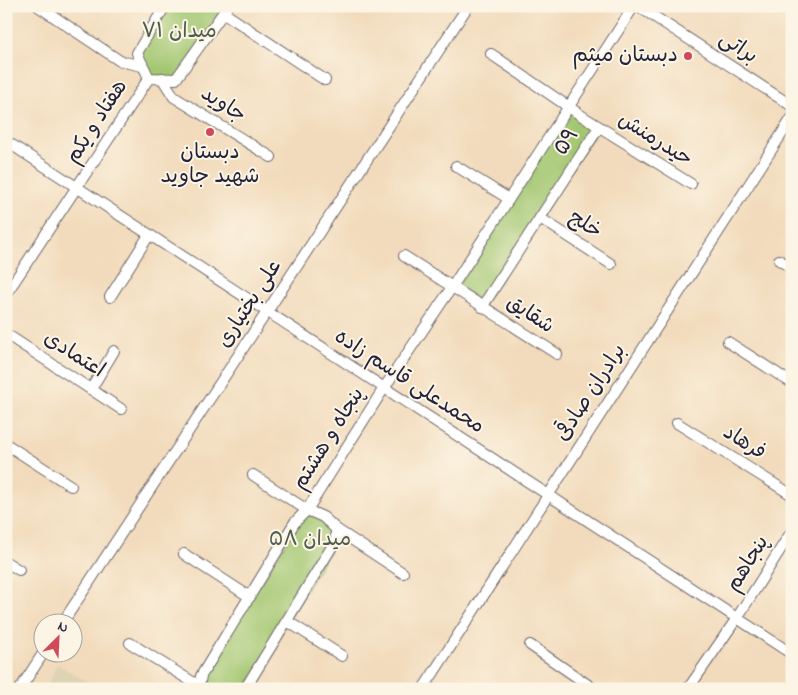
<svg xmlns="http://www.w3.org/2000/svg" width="798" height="695" viewBox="0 0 798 695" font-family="'Indie Flower','Playpen Sans Arabic',sans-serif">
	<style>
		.built { fill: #dfd3b5 }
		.green { fill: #a3c771; stroke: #627456 }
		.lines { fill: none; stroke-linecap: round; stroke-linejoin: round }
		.minor-casing { stroke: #6b6368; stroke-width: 12 }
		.minor { stroke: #fff; stroke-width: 10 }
		.poi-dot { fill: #d1495b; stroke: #fcf5e5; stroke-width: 2 }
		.labels { text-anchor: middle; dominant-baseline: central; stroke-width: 4; stroke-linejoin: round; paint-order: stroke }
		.park-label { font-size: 21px; fill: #4f5c4e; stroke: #fcf5e5 }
		.street-label { font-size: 21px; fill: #22223b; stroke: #fcf5e5 }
		.poi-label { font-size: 21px; fill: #22223b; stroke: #fcf5e5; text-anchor: end }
	</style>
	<rect width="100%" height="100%" fill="#fcf5e5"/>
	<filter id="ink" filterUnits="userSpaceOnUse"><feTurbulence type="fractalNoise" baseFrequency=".02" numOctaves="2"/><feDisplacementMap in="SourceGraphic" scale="10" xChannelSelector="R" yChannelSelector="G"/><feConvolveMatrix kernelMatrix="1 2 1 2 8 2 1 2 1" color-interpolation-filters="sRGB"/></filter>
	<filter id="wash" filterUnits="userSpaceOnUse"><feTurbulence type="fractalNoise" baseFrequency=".0096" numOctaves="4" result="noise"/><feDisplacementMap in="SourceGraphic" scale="20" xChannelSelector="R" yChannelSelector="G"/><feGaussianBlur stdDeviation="1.12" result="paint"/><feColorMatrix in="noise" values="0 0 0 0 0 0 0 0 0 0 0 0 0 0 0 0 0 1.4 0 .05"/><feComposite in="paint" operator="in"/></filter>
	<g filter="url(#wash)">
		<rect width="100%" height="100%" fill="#f2dbbc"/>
		<!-- built -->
		<path class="built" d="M57 664 100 689H46Z"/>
		<!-- green -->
		<g class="green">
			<path d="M165 6H228L176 79 149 78 137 53Z"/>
			<path d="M568 107 599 127 482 307 452 287Z"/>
			<path d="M307 510 323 517 336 540 245 689H201V676Z"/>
		</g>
	</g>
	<g filter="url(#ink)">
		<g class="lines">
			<defs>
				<g id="minor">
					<path d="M38 6 120 61 142 66"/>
					<path d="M165 6 137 53 149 78 176 79 228 6"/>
					<path d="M638 6 792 106"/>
					<path d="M224 13 325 80"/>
					<path d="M491 54 582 116 691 184"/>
					<path d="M162 78 174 97 271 157"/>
					<path d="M6 141 792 654"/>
					<path d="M456 166 509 199"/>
					<path d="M540 218 611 264"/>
					<path d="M404 256 557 354"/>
					<path d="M779 260 792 268"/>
					<path d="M6 294 149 78"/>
					<path d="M110 297 149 235"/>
					<path d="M482 307 599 127"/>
					<path d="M6 334 121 409"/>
					<path d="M728 342 792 383"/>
					<path d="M91 389 114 351"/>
					<path d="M677 423 792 495"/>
					<path d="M6 444 71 486"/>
					<path d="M253 475 307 510 384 388 452 287 634 6"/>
					<path d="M336 529 403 573"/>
					<path d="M184 554 250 597"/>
					<path d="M6 562 19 570"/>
					<path d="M287 621 342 656"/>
					<path d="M63 622 468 6"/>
					<path d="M130 643 199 686"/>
					<path d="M530 645 594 689"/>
					<path d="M20 689 44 652"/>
					<path d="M201 689 199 686 201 676 295 522 307 510 323 517 336 529V540L245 689"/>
					<path d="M423 689 792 118"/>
					<path d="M688 689 737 618 792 531"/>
				</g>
			</defs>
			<!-- minor casing -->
			<use href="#minor" class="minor-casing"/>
			<!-- minor -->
			<use href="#minor" class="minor"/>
		</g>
	</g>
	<!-- markers -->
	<g class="poi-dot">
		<circle cx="688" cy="56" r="5"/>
		<circle cx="210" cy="132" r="5"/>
	</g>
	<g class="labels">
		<!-- park labels -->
		<g class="park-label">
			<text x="179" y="32">میدان ۷۱</text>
			<text x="310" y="540">میدان ۵۸</text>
		</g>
		<!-- street labels -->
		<g class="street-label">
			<text transform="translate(738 48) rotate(33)">براتی</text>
			<text transform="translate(223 105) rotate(32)">جاوید</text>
			<text transform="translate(97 122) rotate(-57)">هفتاد و یکم</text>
			<text transform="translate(655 140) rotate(32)">حیدرمنش</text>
			<text transform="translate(567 142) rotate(-57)">۵۹</text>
			<text transform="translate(585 225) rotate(33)">خلج</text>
			<text transform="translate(250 304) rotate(-57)">علی بختیاری</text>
			<text transform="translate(530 315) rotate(33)">شقایق</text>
			<text transform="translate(74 355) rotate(33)">اعتمادی</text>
			<text transform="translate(409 382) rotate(33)">محمدعلی قاسم زاده</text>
			<text transform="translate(591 393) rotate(-57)">برادران صادقی</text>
			<text transform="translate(329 439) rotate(-58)">پنجاه و هشتم</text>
			<text transform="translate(744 443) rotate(32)">فرهاد</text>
			<text transform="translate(748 564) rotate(-58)">پنجاهم</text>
		</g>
		<!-- poi labels -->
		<g class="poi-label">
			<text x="678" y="56">دبستان میثم</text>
			<text x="210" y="153" text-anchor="middle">دبستان<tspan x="210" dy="24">شهید جاوید</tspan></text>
		</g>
	</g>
	<!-- margin -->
	<rect width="798" height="695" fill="none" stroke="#fcf5e5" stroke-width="25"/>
	<!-- north arrow -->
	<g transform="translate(58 638) rotate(24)"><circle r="24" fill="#fcf5e5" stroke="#a5a1a1"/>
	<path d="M0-4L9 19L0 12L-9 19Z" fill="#d1495b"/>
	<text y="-8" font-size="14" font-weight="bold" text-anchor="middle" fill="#22223b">N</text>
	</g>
</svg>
